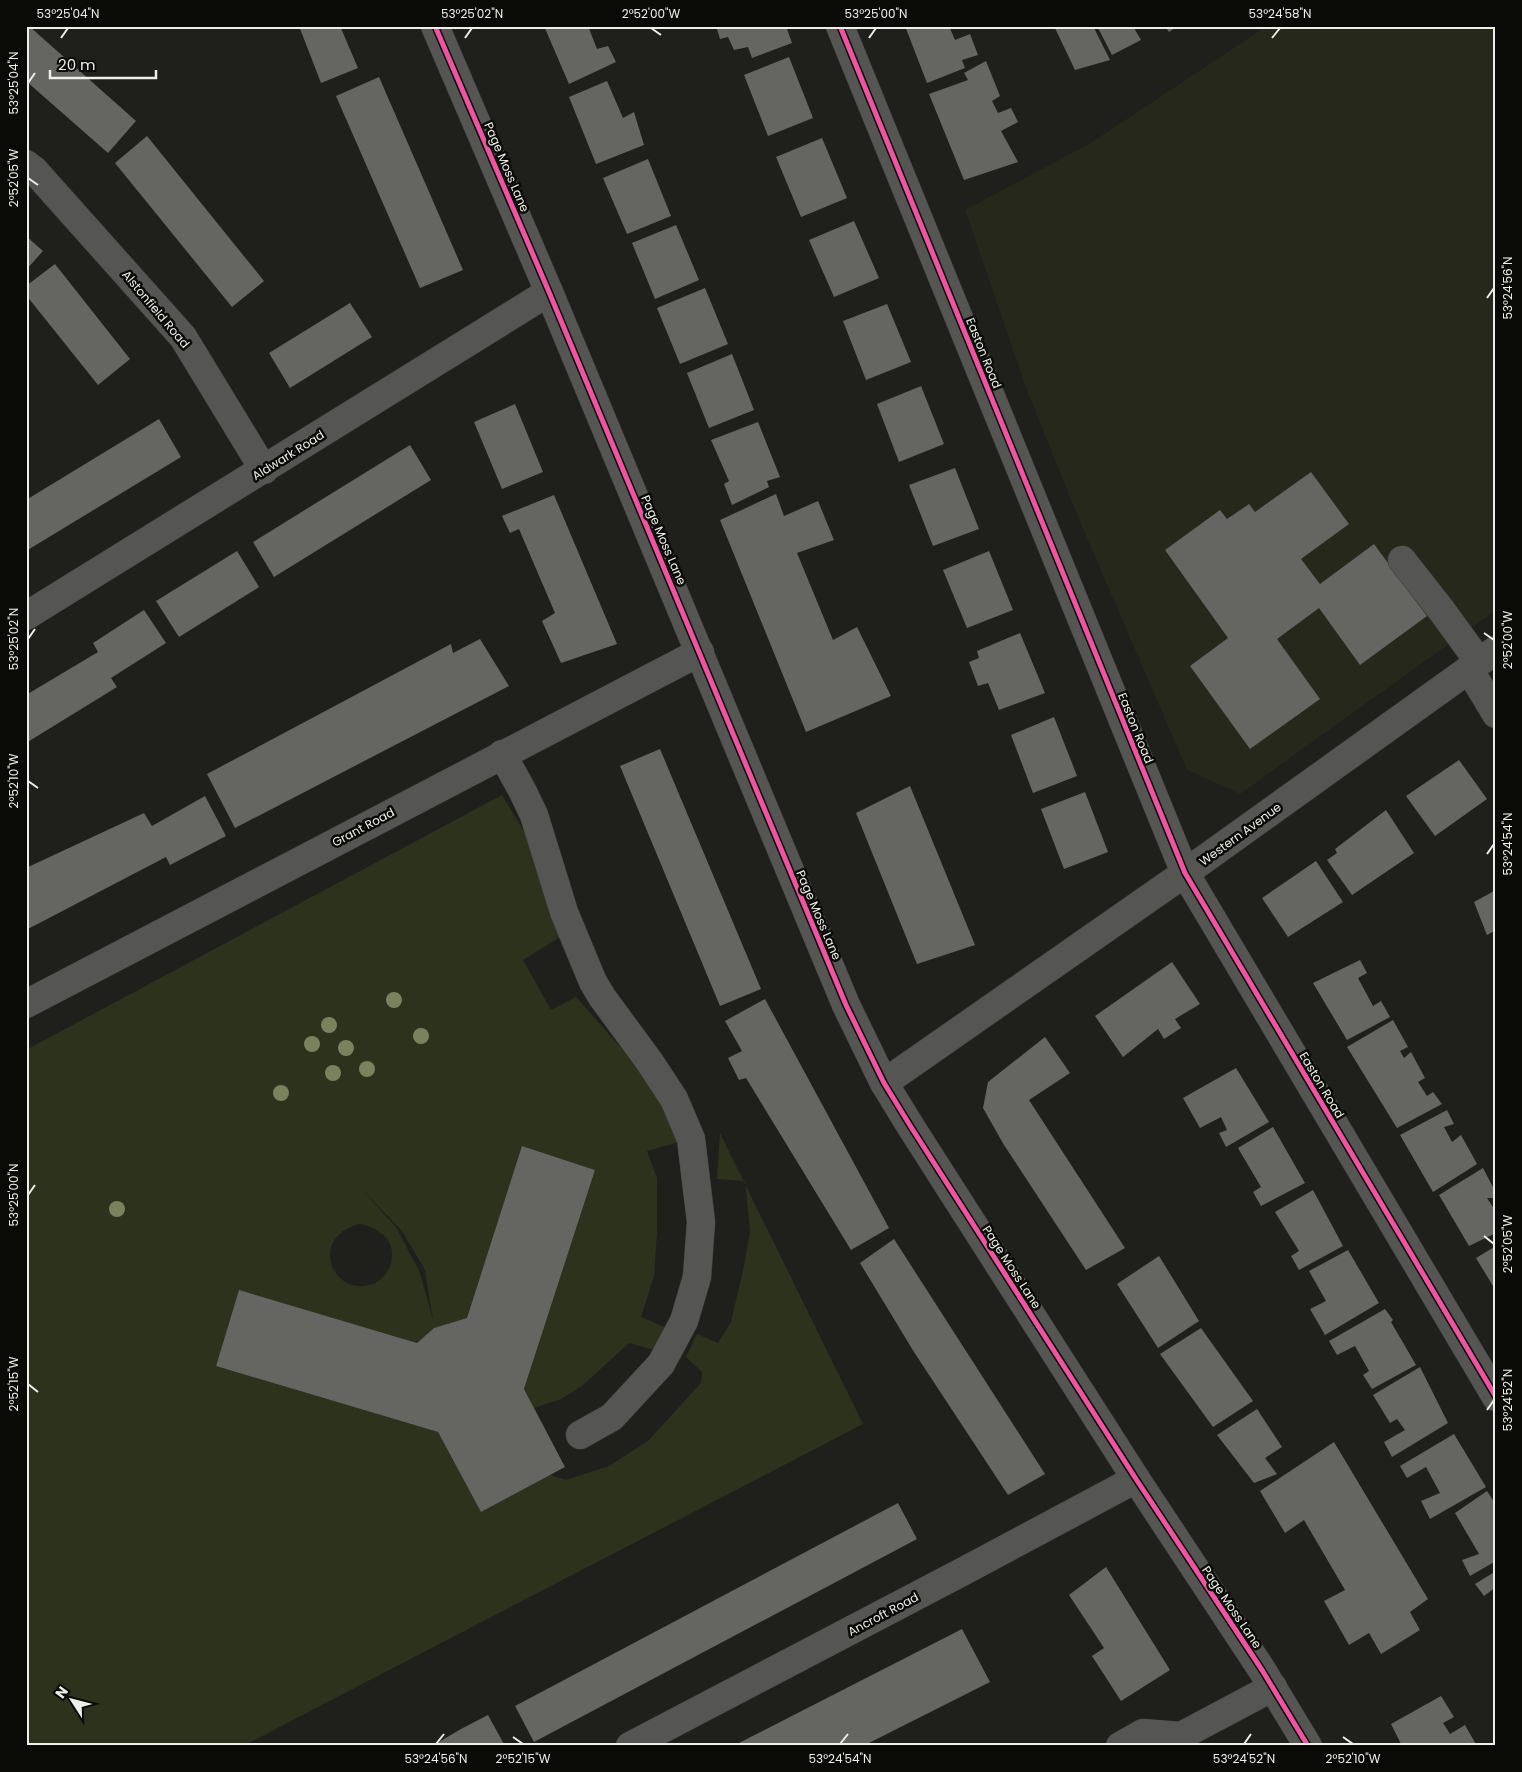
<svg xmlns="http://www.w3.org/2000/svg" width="1522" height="1772" viewBox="0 0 1522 1772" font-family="Poppins,sans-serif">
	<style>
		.built { fill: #25281b }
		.green { fill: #2d321d; fill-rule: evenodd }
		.building { fill: #656662 }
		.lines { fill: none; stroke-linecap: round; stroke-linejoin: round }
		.minor-casing { stroke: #3b3c39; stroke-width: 29 }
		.minor { stroke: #555553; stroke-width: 28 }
		.cycleway-casing { stroke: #0a0b07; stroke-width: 8 }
		.cycleway { stroke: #f153a3; stroke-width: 5 }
		.tree { fill: #79825c }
		.ticks { fill: none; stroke: #edefe9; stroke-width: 2 }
		.labels { text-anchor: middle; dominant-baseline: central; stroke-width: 5; stroke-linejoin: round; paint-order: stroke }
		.street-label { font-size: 12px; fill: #edefe9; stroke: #0a0b07 }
		.neatline { fill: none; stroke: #edefe9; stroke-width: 2 }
		.ticks-label { font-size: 12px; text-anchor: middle; fill: #edefe9 }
	</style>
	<rect width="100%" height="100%" fill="#1f201b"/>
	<!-- built -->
	<path class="built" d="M1267 26H1496V610L1240 794 1187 770 1084 531 1029 396 965 210 1089 144Z"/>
	<!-- green -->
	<path class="green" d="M502 795 526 835 560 937 523 960 551 1010 576 997 638 1067 666 1109 679 1142 647 1151 657 1178V1233L654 1276 641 1317 667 1328 653 1350 629 1343 582 1386 561 1399 534 1408 524 1389 595 1170 523 1146 467 1318 434 1328 417 1343 239 1290 216 1366 438 1432 481 1512 550 1475 566 1480 609 1466 648 1441 701 1383 702 1372 686 1357 697 1334 718 1343 731 1322 744 1266 750 1231 745 1181 717 1179 720 1133 863 1424 243 1746H26V1050ZM357 1184 402 1231 425 1270 433 1320 420 1273 396 1227ZM359 1224C379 1227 397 1241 391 1263 388 1273 381 1282 370 1285 330 1295 310 1237 359 1224Z"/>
	<!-- building -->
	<g class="building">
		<path d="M26 26H29L136 121 108 153 26 81Z"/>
		<path d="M299 26H340L358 68 321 83Z"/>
		<path d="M544 26H588L597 49 608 46 616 62 569 84Z"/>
		<path d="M716 26H786L792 43 752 58 748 47 734 50 728 37 720 39Z"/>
		<path d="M905 26H949L955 40 970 34 978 55 962 60 965 68 927 83Z"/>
		<path d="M1054 26H1093L1110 60 1075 70Z"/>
		<path d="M1097 26H1138L1134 28 1141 40 1112 55Z"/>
		<path d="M1165 26H1178L1169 32Z"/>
		<path d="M789 57 813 118 768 136 744 75Z"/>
		<path d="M986 61 1000 96 992 101 998 113 1011 108 1018 122 1001 131 1018 162 964 180 929 94 968 80 964 73Z"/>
		<path d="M379 77 463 270 420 288 336 96Z"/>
		<path d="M607 81 623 118 634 112 644 145 596 164 569 97Z"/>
		<path d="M147 136 264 281 232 307 115 163Z"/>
		<path d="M822 138 847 198 801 217 776 157Z"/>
		<path d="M648 159 671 216 627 234 603 178Z"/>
		<path d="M854 221 879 278 834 297 809 240Z"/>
		<path d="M676 225 699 280 655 299 632 243Z"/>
		<path d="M26 236 43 251 26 270Z"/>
		<path d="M55 264 130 359 98 385 26 295V286Z"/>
		<path d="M705 288 728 344 680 364 657 308Z"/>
		<path d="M350 303 372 337 290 388 269 353Z"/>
		<path d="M887 304 911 362 866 380 843 321Z"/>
		<path d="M732 354 754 410 709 428 687 373Z"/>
		<path d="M921 386 944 444 899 462 877 404Z"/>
		<path d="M515 404 543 472 502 489 474 422Z"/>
		<path d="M159 419 181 457 26 551V500Z"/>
		<path d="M758 422 780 477 767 481 769 487 732 505 724 484 729 481 711 440Z"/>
		<path d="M410 445 431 480 274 577 253 542Z"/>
		<path d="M955 468 979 529 933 546 909 485Z"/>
		<path d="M1311 472 1349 524 1301 559 1320 584 1374 544 1427 616 1360 665 1319 608 1277 639 1320 699 1250 749 1190 666 1228 638 1165 550 1220 510 1227 519 1249 504 1255 512Z"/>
		<path d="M776 494 784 516 818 501 834 540 797 553 833 640 857 627 891 696 806 732 720 520Z"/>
		<path d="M554 495 617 644 561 663 542 621 555 613 519 529 510 533 502 516Z"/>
		<path d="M237 551 259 587 179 637 156 601Z"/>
		<path d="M989 551 1013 610 967 628 943 570Z"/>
		<path d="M144 610 166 643 111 678 117 687 26 743V695L98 652 93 643Z"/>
		<path d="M1020 633 1045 693 999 710 988 683 978 686 969 662 979 658 977 651Z"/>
		<path d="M480 639 509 686 235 828 207 774 451 644 453 653Z"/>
		<path d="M1054 717 1077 776 1033 793 1011 735Z"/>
		<path d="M660 749 761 989 720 1006 620 766Z"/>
		<path d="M1459 760 1487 799 1435 836 1406 796Z"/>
		<path d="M910 786 975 945 917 964 856 813Z"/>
		<path d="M1085 792 1108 852 1064 869 1041 809Z"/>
		<path d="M205 796 226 836 170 865 166 857 26 930V868L144 813 152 826Z"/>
		<path d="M1386 810 1414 853 1352 895 1327 860 1337 853 1335 849Z"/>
		<path d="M1316 861 1343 902 1288 937 1262 898Z"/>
		<path d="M1496 890V930L1487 935 1474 902Z"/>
		<path d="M1360 960 1367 973 1358 978 1373 1006 1381 1001 1390 1017 1347 1040 1313 983Z"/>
		<path d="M1172 962 1200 1004 1175 1019 1181 1028 1164 1039 1158 1029 1123 1057 1095 1016Z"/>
		<path d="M765 999 889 1228 851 1250 746 1078 739 1080 728 1058 742 1051 725 1021Z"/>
		<path d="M1393 1020 1408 1047 1400 1051 1404 1058 1411 1052 1425 1078 1418 1082 1427 1096 1433 1092 1442 1104 1397 1128 1347 1047Z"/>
		<path d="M1045 1037 1070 1073 1029 1100 1125 1248 1086 1270 1004 1145 983 1108 988 1082Z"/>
		<path d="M1236 1068 1269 1122 1226 1147 1219 1133 1227 1130 1221 1117 1200 1128 1183 1098Z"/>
		<path d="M1447 1110 1454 1124 1444 1127 1452 1142 1461 1135 1477 1164 1433 1192 1400 1135Z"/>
		<path d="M1273 1127 1305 1183 1261 1206 1253 1192 1261 1187 1238 1148Z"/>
		<path d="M522 1146 595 1170 524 1389 565 1467 481 1512 438 1432 216 1366 239 1290 417 1343 434 1328 467 1318Z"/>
		<path d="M1483 1168 1496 1193V1198H1487L1496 1212V1233L1469 1246 1439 1195Z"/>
		<path d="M1313 1190 1343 1246 1299 1270 1291 1256 1299 1251 1275 1212Z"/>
		<path d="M894 1239 1045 1474 1008 1495 914 1352 860 1263Z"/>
		<path d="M1496 1246V1291L1476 1258Z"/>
		<path d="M1348 1250 1379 1303 1325 1335 1310 1309 1326 1301 1309 1271Z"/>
		<path d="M1159 1256 1199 1321 1158 1348 1117 1284Z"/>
		<path d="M1385 1309 1393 1320 1391 1322 1416 1365 1372 1389 1363 1375 1369 1371 1355 1346 1337 1355 1329 1341Z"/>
		<path d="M1201 1328 1253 1401 1213 1427 1160 1354Z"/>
		<path d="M1420 1367 1448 1423 1392 1457 1384 1442 1405 1430 1397 1419 1390 1423 1373 1395Z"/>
		<path d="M1257 1409 1282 1447 1265 1458 1277 1474 1254 1483 1217 1435Z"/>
		<path d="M1454 1434 1486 1487 1430 1519 1421 1501 1440 1493 1426 1467 1407 1478 1400 1466Z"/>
		<path d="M1334 1442 1428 1599 1410 1612 1420 1630 1381 1654 1369 1633 1349 1645 1324 1601 1345 1590 1304 1520 1285 1533 1260 1491Z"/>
		<path d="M1487 1491 1496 1505V1561L1470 1576 1462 1560 1479 1554 1455 1513Z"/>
		<path d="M898 1503 917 1539 534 1742 515 1706Z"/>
		<path d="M1106 1567 1170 1670 1121 1701 1092 1656 1104 1648 1069 1595Z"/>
		<path d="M1496 1571V1587L1484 1596 1475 1584Z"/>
		<path d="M962 1629 990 1682 863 1746H733Z"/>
		<path d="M1441 1696 1454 1717 1443 1723 1450 1734 1465 1725 1477 1746H1402L1391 1724Z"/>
		<path d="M488 1715 505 1746H432L461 1729Z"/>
	</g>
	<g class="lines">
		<defs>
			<g id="minor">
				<path d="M435 26 549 292 846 1005 884 1083 911 1127 1136 1479 1262 1670 1308 1746"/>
				<path d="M840 26 1185 873 1496 1397"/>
				<path d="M26 164 34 170 183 337 264 470"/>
				<path d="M1402 560 1442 611 1479 662"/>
				<path d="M26 616 549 292"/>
				<path d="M1469 669 1496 714"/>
				<path d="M502 754 522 790 534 815 564 912 593 982 602 997 649 1061 674 1099 691 1139 701 1222 697 1277 684 1321 661 1364 612 1417 580 1435"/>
				<path d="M26 1004 700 652"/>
				<path d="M884 1083 1185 873 1496 650"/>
				<path d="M630 1746 962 1572 1136 1479"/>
				<path d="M1120 1746 1143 1733 1181 1736 1273 1687"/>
			</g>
		</defs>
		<!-- minor casing -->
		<use href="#minor" class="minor-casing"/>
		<!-- minor -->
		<use href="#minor" class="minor"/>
		<defs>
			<g id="cycleway">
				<path d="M435 26 549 292 846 1005 884 1083 911 1127 1136 1479 1262 1670 1308 1746"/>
				<path d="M840 26 1185 873 1496 1397"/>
			</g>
		</defs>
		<!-- cycleway casing -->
		<use href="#cycleway" class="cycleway-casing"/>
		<!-- cycleway -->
		<use href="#cycleway" class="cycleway"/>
	</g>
	<!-- trees -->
	<g class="tree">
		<circle cx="394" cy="1000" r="8"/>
		<circle cx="329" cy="1025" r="8"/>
		<circle cx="421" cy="1036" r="8"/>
		<circle cx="312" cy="1044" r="8"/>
		<circle cx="346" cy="1048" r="8"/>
		<circle cx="367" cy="1069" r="8"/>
		<circle cx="333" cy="1073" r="8"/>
		<circle cx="281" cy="1093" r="8"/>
		<circle cx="117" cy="1209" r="8"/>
	</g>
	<!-- ticks -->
	<path class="ticks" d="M651 28 661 35M61 38 68 28M465 38 472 28M869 38 876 28M1272 38 1280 28M28 83 35 73M28 178 38 185M1487 298 1494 288M1484 633 1494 640M28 639 35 629M28 781 38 788M1487 854 1494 844M28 1195 35 1185M1484 1236 1494 1244M28 1384 38 1392M1487 1410 1494 1400M513 1737 523 1744M1343 1737 1353 1744M436 1744 444 1734M840 1744 848 1734M1244 1744 1251 1734"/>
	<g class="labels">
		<!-- street labels -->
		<g class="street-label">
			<text transform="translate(507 167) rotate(67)">Page Moss Lane</text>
			<text transform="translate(156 309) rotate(50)">Alstonfield Road</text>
			<text transform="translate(984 353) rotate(68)">Easton Road</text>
			<text transform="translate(288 455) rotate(-32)">Aldwark Road</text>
			<text transform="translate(664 540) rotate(67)">Page Moss Lane</text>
			<text transform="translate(1136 728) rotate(68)">Easton Road</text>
			<text transform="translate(363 827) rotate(-28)">Grant Road</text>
			<text transform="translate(1240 834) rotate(-36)">Western Avenue</text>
			<text transform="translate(819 915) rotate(67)">Page Moss Lane</text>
			<text transform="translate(1322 1085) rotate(59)">Easton Road</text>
			<text transform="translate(1012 1267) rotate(57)">Page Moss Lane</text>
			<text transform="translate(1232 1607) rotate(56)">Page Moss Lane</text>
			<text transform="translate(883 1614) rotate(-28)">Ancroft Road</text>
		</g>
	</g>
	<!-- border -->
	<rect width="1522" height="1772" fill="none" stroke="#0a0b07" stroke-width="55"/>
	<!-- north arrow -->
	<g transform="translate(72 1700) rotate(306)" stroke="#0a0b07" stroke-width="4" paint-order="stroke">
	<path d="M0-4L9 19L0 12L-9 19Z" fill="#edefe9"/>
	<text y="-8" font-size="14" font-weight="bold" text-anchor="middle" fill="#edefe9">N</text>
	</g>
	<!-- scale -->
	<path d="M50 70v8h106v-8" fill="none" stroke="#edefe9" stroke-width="2.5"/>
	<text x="58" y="70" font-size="15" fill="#edefe9" stroke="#0a0b07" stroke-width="4" paint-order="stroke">20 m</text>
	<rect x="28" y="28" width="1466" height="1716" class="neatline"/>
	<g class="ticks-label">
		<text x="68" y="18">53°25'04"N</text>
		<text x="472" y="18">53°25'02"N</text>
		<text x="651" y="18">2°52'00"W</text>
		<text x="876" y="18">53°25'00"N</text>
		<text x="1280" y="18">53°24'58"N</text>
		<text transform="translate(14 83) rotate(-90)" y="4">53°25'04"N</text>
		<text transform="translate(14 178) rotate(-90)" y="4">2°52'05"W</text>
		<text transform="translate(1508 288) rotate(-90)" y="4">53°24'56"N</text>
		<text transform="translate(14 639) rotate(-90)" y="4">53°25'02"N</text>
		<text transform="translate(1508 640) rotate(-90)" y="4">2°52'00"W</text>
		<text transform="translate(14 781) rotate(-90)" y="4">2°52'10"W</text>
		<text transform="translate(1508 844) rotate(-90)" y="4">53°24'54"N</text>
		<text transform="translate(14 1195) rotate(-90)" y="4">53°25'00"N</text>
		<text transform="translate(1508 1244) rotate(-90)" y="4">2°52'05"W</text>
		<text transform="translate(14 1384) rotate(-90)" y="4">2°52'15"W</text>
		<text transform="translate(1508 1400) rotate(-90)" y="4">53°24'52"N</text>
		<text x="436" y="1763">53°24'56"N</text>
		<text x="523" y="1763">2°52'15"W</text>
		<text x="840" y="1763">53°24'54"N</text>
		<text x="1244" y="1763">53°24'52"N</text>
		<text x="1353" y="1763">2°52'10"W</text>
	</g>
</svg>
